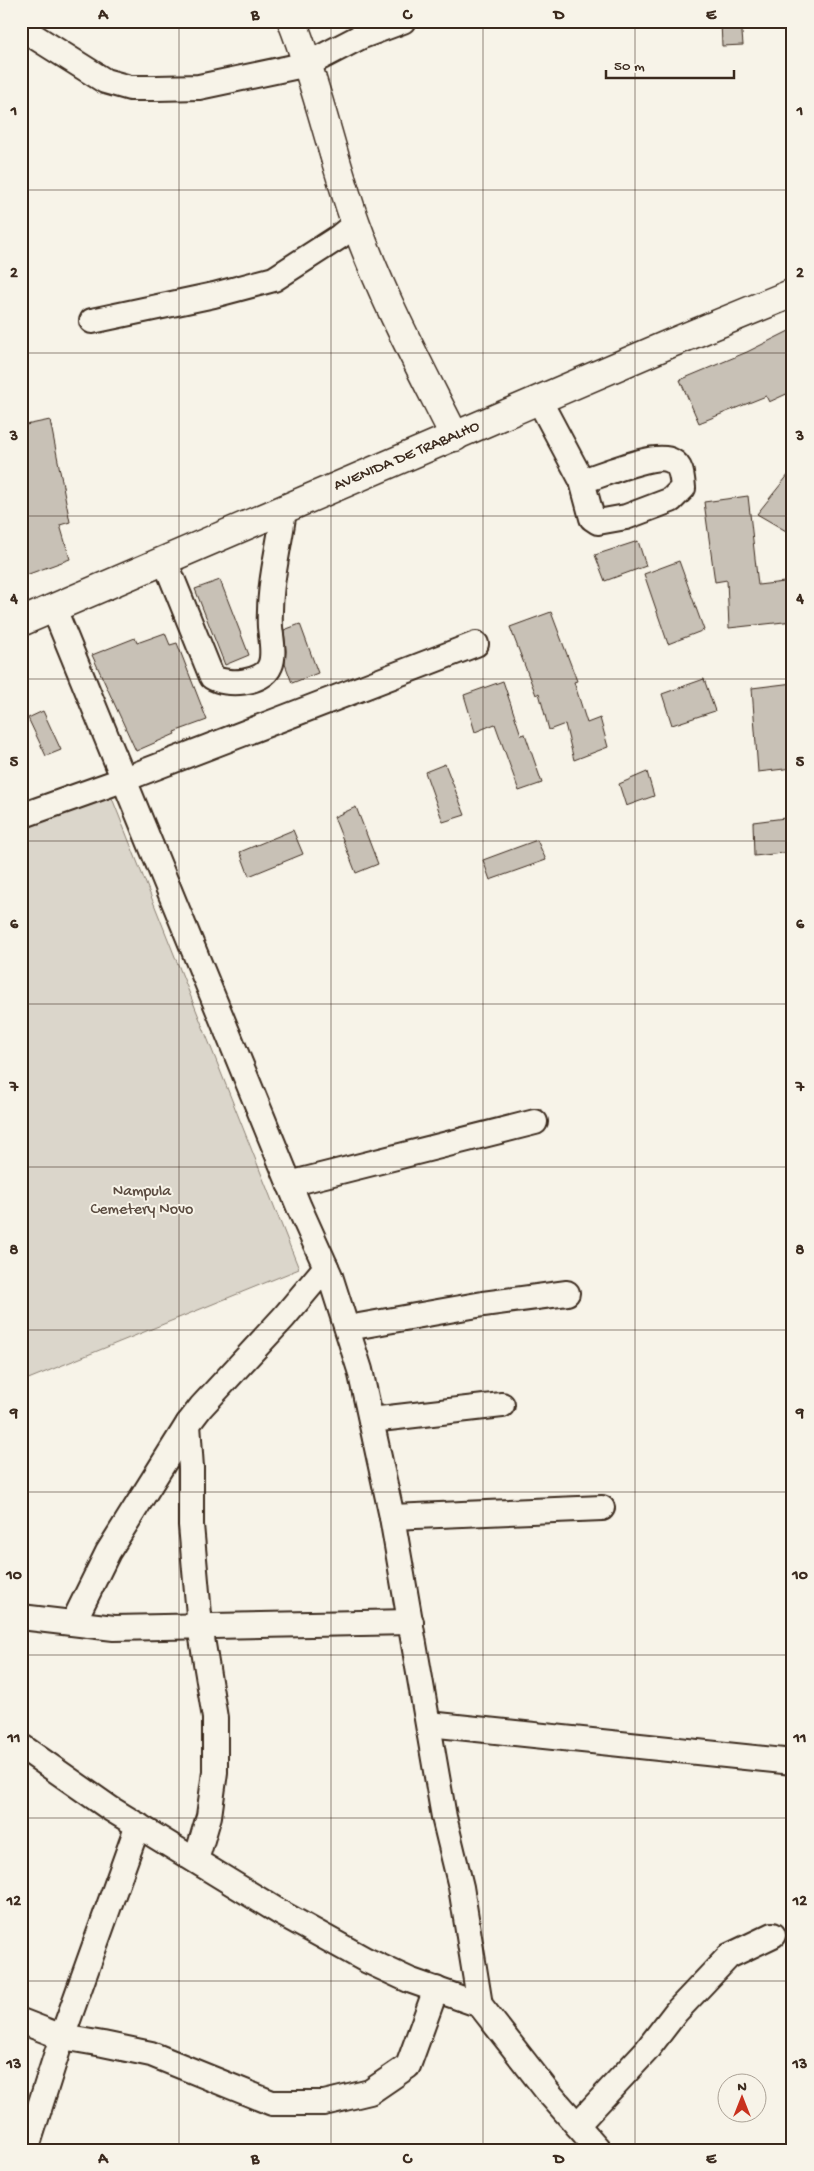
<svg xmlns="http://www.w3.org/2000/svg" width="814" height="2171" viewBox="0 0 814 2171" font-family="'Gochi Hand',sans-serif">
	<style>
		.green { fill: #dbd6cb; stroke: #8b8074 }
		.building { fill: #c8c1b6; stroke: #3b2a1e }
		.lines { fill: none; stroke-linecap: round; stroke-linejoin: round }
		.minor-casing { stroke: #3b2a1e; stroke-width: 28 }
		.major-casing { stroke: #3b2a1e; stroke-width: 31 }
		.highway-casing { stroke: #3b2a1e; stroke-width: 31 }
		.minor { stroke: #f7f3e8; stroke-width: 24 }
		.major { stroke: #f7f3e8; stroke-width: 28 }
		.highway { stroke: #f7f3e8; stroke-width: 28 }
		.grid { fill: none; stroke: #3b2a1e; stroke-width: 1; stroke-opacity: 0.55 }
		.labels { text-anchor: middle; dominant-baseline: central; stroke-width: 4; stroke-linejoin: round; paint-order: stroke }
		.street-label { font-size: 16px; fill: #3b2a1e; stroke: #f7f3e8 }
		.park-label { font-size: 16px; fill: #5b4c41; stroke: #f7f3e8 }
		.neatline { fill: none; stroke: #3b2a1e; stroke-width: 2 }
		.grid-label { font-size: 16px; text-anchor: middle; font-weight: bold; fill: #3b2a1e }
	</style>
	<rect width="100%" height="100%" fill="#f7f3e8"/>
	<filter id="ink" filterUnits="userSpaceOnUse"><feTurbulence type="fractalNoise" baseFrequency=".02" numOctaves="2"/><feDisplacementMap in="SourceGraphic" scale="10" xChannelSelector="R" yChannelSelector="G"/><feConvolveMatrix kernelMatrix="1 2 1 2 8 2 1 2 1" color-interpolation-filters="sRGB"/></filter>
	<g filter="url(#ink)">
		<!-- green -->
		<path class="green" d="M104 778 299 1269 21 1382V812Z"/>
		<!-- building -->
		<g class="building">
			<path d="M721 21H741L743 45 722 46Z"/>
			<path d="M793 329V391L769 402 766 396 699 423 680 380 747 352Z"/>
			<path d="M50 420 70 522 60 525 70 559 26 575 21 564V426Z"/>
			<path d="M793 469V535L757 514Z"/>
			<path d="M748 496 758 585 793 581V621L729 628 727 580 715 582 704 502Z"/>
			<path d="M638 541 646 566 605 581 595 555Z"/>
			<path d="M679 561 704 630 668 644 644 574Z"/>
			<path d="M220 580 249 655 225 665 195 589Z"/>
			<path d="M551 612 577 681 574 682 587 723 600 718 608 747 574 760 565 724 549 730 539 693 536 695 510 627Z"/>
			<path d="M300 624 318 673 292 683 285 664 286 651 284 630Z"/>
			<path d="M165 633 170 645 177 643 207 720 174 732 175 734 136 751 92 655 135 638 137 643Z"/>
			<path d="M704 679 715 711 672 725 662 694Z"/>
			<path d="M503 681 521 735 525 734 542 783 519 791 495 724 475 732 464 695Z"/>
			<path d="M793 683V768L758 772 752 688Z"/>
			<path d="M43 711 61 750 46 756 28 718Z"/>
			<path d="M445 764 465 815 443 822 425 772Z"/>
			<path d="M647 772 654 796 626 806 619 784Z"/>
			<path d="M356 807 378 864 356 873 334 817Z"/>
			<path d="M793 817V852L754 856 753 822Z"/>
			<path d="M293 830 303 854 249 876 240 852Z"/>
			<path d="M537 840 546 860 490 880 483 860Z"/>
		</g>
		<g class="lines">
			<defs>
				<g id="minor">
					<path d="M21 28 105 81 130 88H157L199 87 308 64 360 37 403 21"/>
					<path d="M92 321 214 295 274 279 339 237 356 223"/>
					<path d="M539 400 582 481 592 518 598 522 626 517 671 500 683 488C682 478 682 466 672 461 656 451 600 476 582 481"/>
					<path d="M165 561 212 677C226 686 263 684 270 666 275 655 271 638 270 627 268 587 279 549 284 510"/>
					<path d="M54 609 299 1207 330 1276 360 1370 392 1517 444 1817 461 1887 480 2005 548 2092 599 2150"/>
					<path d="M21 816 125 779 476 644"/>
					<path d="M289 1184 535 1122"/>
					<path d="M348 1328 483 1304 567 1293"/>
					<path d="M371 1420 502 1405"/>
					<path d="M392 1517 602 1508"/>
					<path d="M21 1617 114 1628 411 1622"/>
					<path d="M73 1623 108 1552 188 1424"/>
					<path d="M429 1724 793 1762"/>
					<path d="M21 1746 111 1809 281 1913 366 1960 409 1980 480 2005"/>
					<path d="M196 1860 209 1816 215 1772V1718L200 1626 191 1525V1468L188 1424 201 1407 284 1317 326 1267"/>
					<path d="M21 2021 62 2037 103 2044 151 2054 272 2103H324L370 2092 408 2066 436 1989"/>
					<path d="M577 2125 646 2051 676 2012 729 1956 773 1935"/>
					<path d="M26 2150 62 2037 138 1825"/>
				</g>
				<path id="major" d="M292 21C318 87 332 157 356 224 382 297 420 367 455 437"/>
				<path id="highway" d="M21 622 669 344 793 293"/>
			</defs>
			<!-- minor casing -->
			<use href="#minor" class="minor-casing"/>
			<!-- major casing -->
			<use href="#major" class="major-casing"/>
			<!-- highway casing -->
			<use href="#highway" class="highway-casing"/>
			<!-- minor -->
			<use href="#minor" class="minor"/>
			<!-- major -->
			<use href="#major" class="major"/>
			<!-- highway -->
			<use href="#highway" class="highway"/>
		</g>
	</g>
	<!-- grid -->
	<path class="grid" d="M179 21V2150M331 21V2150M483 21V2150M635 21V2150M21 190H793M21 353H793M21 516H793M21 679H793M21 841H793M21 1004H793M21 1167H793M21 1330H793M21 1492H793M21 1655H793M21 1818H793M21 1981H793"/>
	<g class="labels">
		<!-- street labels -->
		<g class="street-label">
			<text transform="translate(407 457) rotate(-23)">AVENIDA DE TRABALHO</text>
		</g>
		<!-- park labels -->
		<g class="park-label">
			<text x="142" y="1192">Nampula<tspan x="142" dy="18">Cemetery Novo</tspan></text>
		</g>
	</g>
	<!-- margin -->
	<rect width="814" height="2171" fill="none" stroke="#f7f3e8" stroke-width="55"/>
	<!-- north arrow -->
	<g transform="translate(742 2098)"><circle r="24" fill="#f7f3e8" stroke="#aca397"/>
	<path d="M0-4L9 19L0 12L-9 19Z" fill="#c8321e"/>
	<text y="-8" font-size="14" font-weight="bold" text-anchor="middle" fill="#3b2a1e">N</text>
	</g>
	<!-- scale -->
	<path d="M606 70v8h128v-8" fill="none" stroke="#3b2a1e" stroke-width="2.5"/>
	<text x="614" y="70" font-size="15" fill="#3b2a1e" stroke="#f7f3e8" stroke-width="4" paint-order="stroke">50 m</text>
	<rect x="28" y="28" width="758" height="2116" class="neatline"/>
	<g class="grid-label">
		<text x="103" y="19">A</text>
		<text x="255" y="19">B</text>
		<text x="407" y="19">C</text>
		<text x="559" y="19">D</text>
		<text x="711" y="19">E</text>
		<text x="14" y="115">1</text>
		<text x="800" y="115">1</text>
		<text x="14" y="277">2</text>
		<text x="800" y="277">2</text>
		<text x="14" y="440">3</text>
		<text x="800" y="440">3</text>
		<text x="14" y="603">4</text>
		<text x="800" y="603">4</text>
		<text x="14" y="766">5</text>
		<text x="800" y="766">5</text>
		<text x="14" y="928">6</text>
		<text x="800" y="928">6</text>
		<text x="14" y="1091">7</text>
		<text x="800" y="1091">7</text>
		<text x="14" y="1254">8</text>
		<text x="800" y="1254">8</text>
		<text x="14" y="1417">9</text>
		<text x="800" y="1417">9</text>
		<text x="14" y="1579">10</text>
		<text x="800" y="1579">10</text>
		<text x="14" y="1742">11</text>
		<text x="800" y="1742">11</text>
		<text x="14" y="1905">12</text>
		<text x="800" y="1905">12</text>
		<text x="14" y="2068">13</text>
		<text x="800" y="2068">13</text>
		<text x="103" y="2163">A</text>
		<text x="255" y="2163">B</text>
		<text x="407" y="2163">C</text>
		<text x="559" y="2163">D</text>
		<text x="711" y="2163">E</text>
	</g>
</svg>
